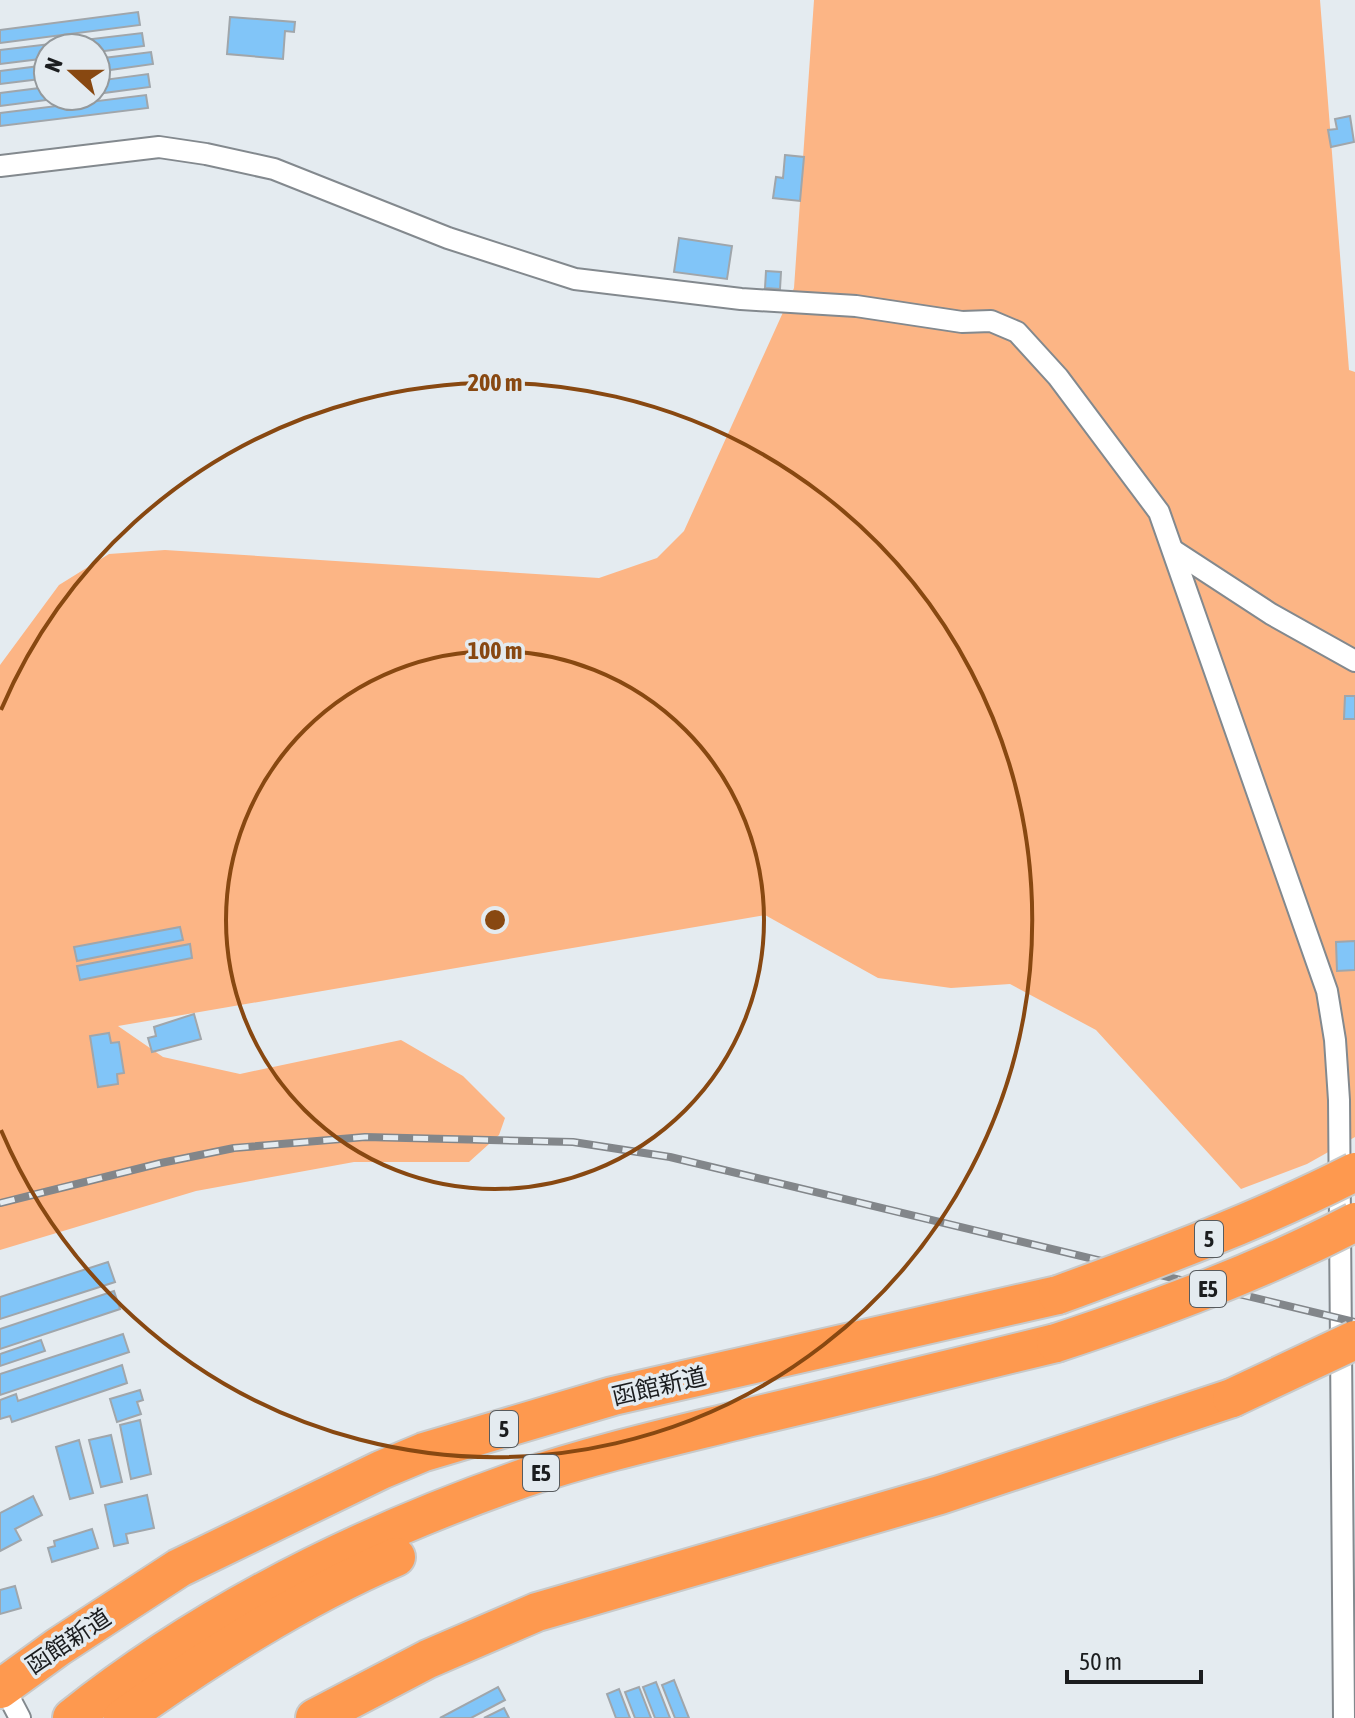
<svg xmlns="http://www.w3.org/2000/svg" width="1355" height="1718" viewBox="0 0 1355 1718" font-family="'Asap Condensed','Noto Sans JP',sans-serif">
	<style>
		.green { fill: #fcb585 }
		.building { fill: #81c5f8; stroke: #a0a6ab; stroke-width: 2 }
		.lines { fill: none; stroke-linecap: round; stroke-linejoin: round }
		.street-casing { stroke: #83898e; stroke-width: 24 }
		.highway-casing { stroke: #c8c9c9; stroke-width: 42 }
		.street { stroke: #fff; stroke-width: 20 }
		.highway { stroke: #fe994f; stroke-width: 38 }
		.rail-casing { stroke: #82868a; stroke-width: 8 }
		.rail { stroke: #e4ebf0; stroke-width: 5; stroke-dasharray: 15; stroke-linecap: butt }
		.highway-bridge-casing { stroke: #c8c9c9; stroke-width: 42; stroke-linecap: butt }
		.highway-bridge { stroke: #fe994f; stroke-width: 38 }
		.ring { fill: none; stroke: #884811; stroke-width: 4 }
		.labels { text-anchor: middle; dominant-baseline: central; stroke-width: 7; stroke-linejoin: round; paint-order: stroke }
		.shield { fill: #e4ebf0; stroke: #575b5e; stroke-width: 2 }
		.shield-label { font-size: 22px; font-weight: bold; fill: #1b1d1f }
		.street-label { font-size: 24px; fill: #1b1d1f; stroke: #e4ebf0 }
		.centre { fill: #884811; stroke: #e4ebf0; stroke-width: 4 }
		.ring-label { font-size: 24px; text-anchor: middle; font-weight: bold; fill: #884811; stroke: #e4ebf0; stroke-width: 7; stroke-linejoin: round; paint-order: stroke }
	</style>
	<rect width="100%" height="100%" fill="#e4ebf0"/>
	<!-- green -->
	<path class="green" d="M814 0H1320L1349 370 1355 372V1137L1307 1164 1241 1189 1096 1030 1010 984 951 988 878 978 765 915 118 1026 163 1057 240 1074 401 1040 463 1076 505 1118 499 1135 469 1162H354L196 1191 0 1250V665L59 585 109 554 165 550 599 578 657 558 684 531 794 288Z"/>
	<!-- building -->
	<g class="building">
		<path d="M138 12 140 25 0 43V30Z"/>
		<path d="M230 17 295 22 294 32 285 31 283 59 227 54Z"/>
		<path d="M142 33 144 46 96 52V48H48V58L0 64V50Z"/>
		<path d="M151 52 153 64 96 72V59Z"/>
		<path d="M48 65V78L0 84V71Z"/>
		<path d="M148 74 150 87 96 94V81Z"/>
		<path d="M48 87V96H77L0 106V93Z"/>
		<path d="M146 95 148 108 0 126V113Z"/>
		<path d="M1350 116 1354 142 1331 147 1328 130 1337 129 1335 119Z"/>
		<path d="M785 155 804 157 800 201 773 198 776 177 783 178Z"/>
		<path d="M679 238 732 246 727 279 674 272Z"/>
		<path d="M766 271 781 272 780 289 765 288Z"/>
		<path d="M1345 696H1355V719H1344Z"/>
		<path d="M180 927 183 940 77 961 74 947Z"/>
		<path d="M1355 941V970L1337 971 1336 942Z"/>
		<path d="M190 944 192 958 80 980 77 966Z"/>
		<path d="M194 1014 201 1039 152 1052 148 1038 156 1036 154 1027Z"/>
		<path d="M109 1033 111 1043 119 1042 124 1073 117 1074 118 1084 98 1087 90 1036Z"/>
		<path d="M108 1262 115 1282 0 1319V1297Z"/>
		<path d="M114 1291 120 1309 0 1349V1329Z"/>
		<path d="M123 1334 129 1352 0 1395V1374Z"/>
		<path d="M41 1340 45 1351 0 1366V1354Z"/>
		<path d="M122 1365 127 1383 12 1422 10 1416 0 1419V1400L16 1394 18 1401Z"/>
		<path d="M140 1390 143 1400 137 1402 141 1414 117 1422 110 1399Z"/>
		<path d="M140 1420 151 1474 131 1479 120 1425Z"/>
		<path d="M111 1435 122 1482 101 1487 89 1440Z"/>
		<path d="M79 1440 93 1493 70 1499 56 1447Z"/>
		<path d="M147 1495 154 1528 126 1534 128 1543 114 1546 105 1505Z"/>
		<path d="M33 1496 42 1515 15 1529 21 1540 0 1551V1513Z"/>
		<path d="M92 1529 98 1548 52 1562 48 1548 55 1546 54 1541Z"/>
		<path d="M15 1586 21 1608 0 1614V1590Z"/>
		<path d="M674 1680 689 1718H675L662 1685Z"/>
		<path d="M656 1682 670 1718H655L643 1687Z"/>
		<path d="M498 1687 505 1700 471 1718H440Z"/>
		<path d="M639 1687 651 1718H635L625 1692Z"/>
		<path d="M619 1689 630 1718H616L607 1694Z"/>
		<path d="M504 1708 509 1718H484Z"/>
	</g>
	<g class="lines">
		<defs>
			<g id="street">
				<path d="M0 166 159 147 206 154 274 169 448 238 575 279 741 299 856 306 962 322 991 321 1017 332 1058 377 1159 512 1327 991 1335 1040 1339 1100 1344 1718"/>
				<path d="M1173 550 1271 614 1355 661"/>
				<path d="M0 1680 20 1718"/>
			</g>
			<g id="highway">
				<path d="M0 1689 58 1647 179 1568 381 1470 424 1452 613 1396 1058 1295"/>
				<path d="M72 1718C205 1612 363 1534 524 1478 598 1453 675 1436 751 1417 853 1393 955 1367 1056 1343"/>
				<path d="M123 1718C209 1657 299 1599 396 1557"/>
				<path d="M315 1718 428 1659 537 1612 940 1495 1232 1398"/>
			</g>
		</defs>
		<!-- street casing -->
		<use href="#street" class="street-casing"/>
		<!-- highway casing -->
		<use href="#highway" class="highway-casing"/>
		<!-- street -->
		<use href="#street" class="street"/>
		<!-- highway -->
		<use href="#highway" class="highway"/>
		<defs>
			<path id="rail" d="M0 1203 161 1163 234 1148 365 1137 573 1142 670 1157 1355 1322"/>
		</defs>
		<!-- rail casing -->
		<use href="#rail" class="rail-casing"/>
		<!-- rail -->
		<use href="#rail" class="rail"/>
		<defs>
			<g id="highway-bridge">
				<path d="M1058 1295C1159 1258 1259 1221 1355 1172"/>
				<path d="M1056 1343C1159 1309 1259 1272 1355 1222"/>
				<path d="M1232 1398 1355 1340"/>
			</g>
		</defs>
		<!-- highway-bridge casing -->
		<use href="#highway-bridge" class="highway-bridge-casing"/>
		<!-- highway-bridge -->
		<use href="#highway-bridge" class="highway-bridge"/>
	</g>
	<!-- distance rings -->
	<g class="ring">
		<circle cx="495" cy="920" r="269"/>
		<path d="M1 710A537 537 0 1 1 1 1130"/>
	</g>
	<g class="labels">
		<!-- shield labels -->
		<g class="shield">
			<rect x="1195" y="1221" width="28" height="36" rx="6"/>
			<rect x="1190" y="1271" width="36" height="36" rx="6"/>
			<rect x="490" y="1411" width="28" height="36" rx="6"/>
			<rect x="523" y="1455" width="36" height="36" rx="6"/>
		</g>
		<g class="shield-label">
			<text x="1209" y="1239">5</text>
			<text x="1208" y="1289">E5</text>
			<text x="504" y="1429">5</text>
			<text x="541" y="1473">E5</text>
		</g>
		<!-- street labels -->
		<g class="street-label">
			<text transform="translate(659 1386) rotate(-13)">函館新道</text>
			<text transform="translate(68 1641) rotate(-34)">函館新道</text>
		</g>
	</g>
	<circle cx="495" cy="920" r="12" class="centre"/>
	<g class="ring-label">
		<text x="495" y="391">200 m</text>
		<text x="495" y="659">100 m</text>
	</g>
	<!-- north arrow -->
	<g transform="translate(72 72) rotate(291)"><circle r="38" fill="#e4ebf0" stroke="#94999c" stroke-width="2"/>
	<path d="M0-6L14 30L0 20L-14 30Z" fill="#884811"/>
	<text y="-12" font-size="22" font-weight="bold" text-anchor="middle" fill="#1b1d1f">N</text>
	</g>
	<!-- scale -->
	<path d="M1067 1670v12h134v-12" fill="none" stroke="#1b1d1f" stroke-width="4"/>
	<text x="1079" y="1670" font-size="24" fill="#1b1d1f" stroke="#e4ebf0" stroke-width="6" paint-order="stroke">50 m</text>
</svg>
